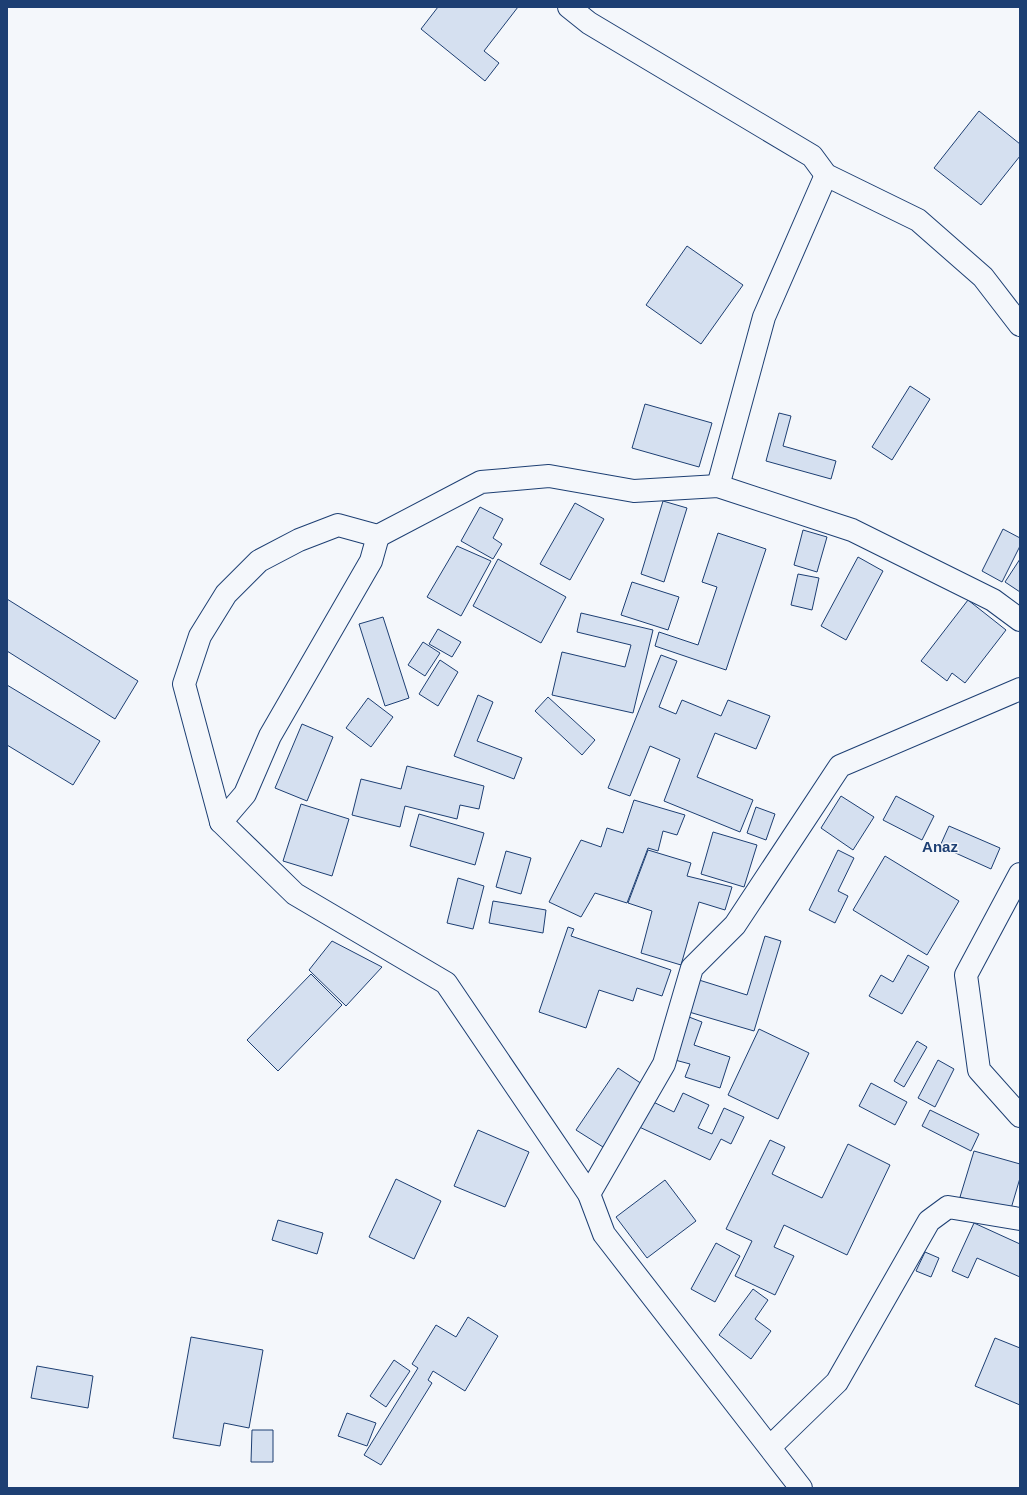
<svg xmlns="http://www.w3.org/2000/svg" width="1027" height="1495" viewBox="0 0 1027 1495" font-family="Arial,sans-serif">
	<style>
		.building { fill: #d5e0f0; stroke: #1d3f73 }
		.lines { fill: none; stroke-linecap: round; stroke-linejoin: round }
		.minor-casing { stroke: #1d3f73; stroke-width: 24 }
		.minor { stroke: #f4f7fb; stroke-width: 22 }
		.labels { text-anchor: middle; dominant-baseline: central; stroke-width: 3; stroke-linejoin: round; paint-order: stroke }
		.quarter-label { font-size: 15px; font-weight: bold; fill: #1d3f73; stroke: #f4f7fb }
	</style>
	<rect width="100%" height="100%" fill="#f4f7fb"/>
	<!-- building -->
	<g class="building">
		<path d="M438 7H518L484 51 499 63 485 81 421 29Z"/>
		<path d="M979 111 1020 144V156L981 205 934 168Z"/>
		<path d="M687 246 743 285 701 344 646 305Z"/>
		<path d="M910 386 930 399 892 460 872 447Z"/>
		<path d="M645 404 712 423 699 467 632 448Z"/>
		<path d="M779 413 791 416 783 446 836 461 831 479 766 461Z"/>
		<path d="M663 501 687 508 664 582 641 574Z"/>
		<path d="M575 503 604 519 570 580 540 564Z"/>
		<path d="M480 507 503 519 493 538 502 544 493 559 461 541Z"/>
		<path d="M1003 529 1020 538V546L1002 582 982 571Z"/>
		<path d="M803 530 827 537 817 572 794 565Z"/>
		<path d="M718 533 766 549 726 670 655 646 659 632 698 645 717 587 702 582Z"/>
		<path d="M457 546 491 561 461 616 427 597Z"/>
		<path d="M858 557 883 571 846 640 821 626Z"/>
		<path d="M498 559 566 597 541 643 473 606Z"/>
		<path d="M1020 559V592L1005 582Z"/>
		<path d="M798 574 819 578 812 610 791 605Z"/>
		<path d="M632 582 679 597 668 630 621 615Z"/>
		<path d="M7 599 138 681 115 719 7 651Z"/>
		<path d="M968 600 1006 630 965 683 952 673 947 681 921 661Z"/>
		<path d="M581 613 653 630 633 713 552 695 562 652 625 667 631 645 577 632Z"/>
		<path d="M383 617 409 698 385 706 359 624Z"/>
		<path d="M438 629 461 642 452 657 429 644Z"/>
		<path d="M423 642 440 653 425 676 408 665Z"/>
		<path d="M661 655 677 661 659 707 676 714 682 700 721 716 728 700 770 716 756 749 715 733 697 777 753 800 740 832 664 801 680 759 650 746 630 796 608 788Z"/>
		<path d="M440 660 458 672 438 706 419 694Z"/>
		<path d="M7 685 100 741 73 785 7 745Z"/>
		<path d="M478 695 493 702 477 741 522 758 514 779 454 756Z"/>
		<path d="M548 697 595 740 582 755 535 711Z"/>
		<path d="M368 698 393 717 371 747 346 728Z"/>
		<path d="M302 724 333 737 307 801 275 788Z"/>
		<path d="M407 766 484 786 479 809 460 805 457 819 405 806 400 827 352 815 361 779 401 789Z"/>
		<path d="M841 796 874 817 853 850 821 828Z"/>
		<path d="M896 796 934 816 922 840 883 820Z"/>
		<path d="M634 800 685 815 677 835 663 831 658 851 648 848 627 903 595 893 581 917 549 902 581 840 601 847 607 828 623 833Z"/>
		<path d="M301 804 349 819 332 876 283 861Z"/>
		<path d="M756 807 775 814 766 840 747 833Z"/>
		<path d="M419 814 484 833 475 865 410 846Z"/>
		<path d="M949 826 1000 848 991 869 940 846Z"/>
		<path d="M713 832 757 845 744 887 701 874Z"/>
		<path d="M648 850 691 863 687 876 732 887 725 910 699 902 681 965 641 953 652 911 628 903Z"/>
		<path d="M838 850 854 858 838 891 848 896 835 923 809 910Z"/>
		<path d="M506 851 531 858 521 894 496 887Z"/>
		<path d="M885 856 959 901 927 955 853 910Z"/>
		<path d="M458 878 484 886 473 929 447 923Z"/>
		<path d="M493 901 546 910 543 933 489 923Z"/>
		<path d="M568 927 574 929 571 936 671 970 662 996 637 988 633 1001 599 990 586 1028 539 1012Z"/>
		<path d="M765 936 781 941 754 1031 689 1012 699 980 747 995Z"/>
		<path d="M332 941 382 967 346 1006 309 970Z"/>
		<path d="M908 955 929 967 902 1014 869 996 881 975 893 982Z"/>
		<path d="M311 974 342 1005 278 1071 247 1040Z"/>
		<path d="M689 1017 702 1022 694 1045 730 1057 720 1088 685 1077 690 1064 675 1060Z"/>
		<path d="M759 1029 809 1053 778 1119 728 1095Z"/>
		<path d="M917 1041 927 1047 904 1087 894 1081Z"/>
		<path d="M938 1060 954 1069 935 1107 918 1098Z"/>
		<path d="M618 1068 645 1086 603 1147 576 1130Z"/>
		<path d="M871 1083 907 1102 895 1125 859 1106Z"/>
		<path d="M683 1093 709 1105 698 1128 712 1134 724 1108 744 1117 731 1144 721 1139 710 1160 635 1125 647 1099 674 1112Z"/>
		<path d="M930 1110 979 1134 971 1151 922 1126Z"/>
		<path d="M478 1130 529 1152 505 1207 454 1186Z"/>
		<path d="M770 1140 785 1147 772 1174 822 1198 848 1144 890 1165 847 1255 784 1225 774 1247 794 1256 775 1295 735 1276 752 1241 726 1229Z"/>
		<path d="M974 1151 1020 1164V1178L1010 1212 960 1197Z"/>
		<path d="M396 1179 441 1201 414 1259 369 1237Z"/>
		<path d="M665 1180 696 1221 647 1258 616 1217Z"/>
		<path d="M278 1220 323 1233 317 1254 272 1240Z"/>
		<path d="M974 1223 1020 1244V1277L977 1258 968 1278 952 1271Z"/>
		<path d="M716 1243 740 1256 715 1302 691 1289Z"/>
		<path d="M925 1252 939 1258 931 1277 916 1271Z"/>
		<path d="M753 1289 768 1300 755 1319 771 1331 751 1359 719 1335Z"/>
		<path d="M468 1317 498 1336 465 1391 433 1371 428 1380 432 1383 381 1465 364 1455 418 1368 412 1364 436 1325 456 1337Z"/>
		<path d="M191 1337 263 1350 249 1428 224 1423 220 1446 173 1438Z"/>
		<path d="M995 1338 1020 1348V1405L975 1386Z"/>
		<path d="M394 1360 410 1371 386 1407 370 1396Z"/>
		<path d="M37 1366 93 1376 88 1408 31 1398Z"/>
		<path d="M347 1413 376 1423 367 1446 338 1436Z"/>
		<path d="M252 1430H273V1462H251Z"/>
	</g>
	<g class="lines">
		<defs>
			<g id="minor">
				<path d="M569 7 589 23 812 156 826 175 918 220 983 277 1020 325"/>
				<path d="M718 486 764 317 826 175"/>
				<path d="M221 822 245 794 270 736 371 561 378 536"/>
				<path d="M1020 874 966 975 979 1070 1020 1116"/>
				<path d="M589 1194 664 1064 692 968 735 925 840 766 1020 689"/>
				<path d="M770 1447 837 1382 929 1221 948 1207 1020 1219"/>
				<path d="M801 1488 604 1234 589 1194 446 983 295 894 221 822 184 684 200 636 226 594 259 561 299 540 338 525 378 536 481 482 549 476 634 491 718 486 852 530 993 600 1020 620"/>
			</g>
		</defs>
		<!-- minor casing -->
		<use href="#minor" class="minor-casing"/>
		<!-- minor -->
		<use href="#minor" class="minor"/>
	</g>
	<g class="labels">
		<!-- quarter labels -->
		<g class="quarter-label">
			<text x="940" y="846">Anaz</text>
		</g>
	</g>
	<!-- border -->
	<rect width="1027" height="1495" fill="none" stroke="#1d3f73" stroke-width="16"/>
</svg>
